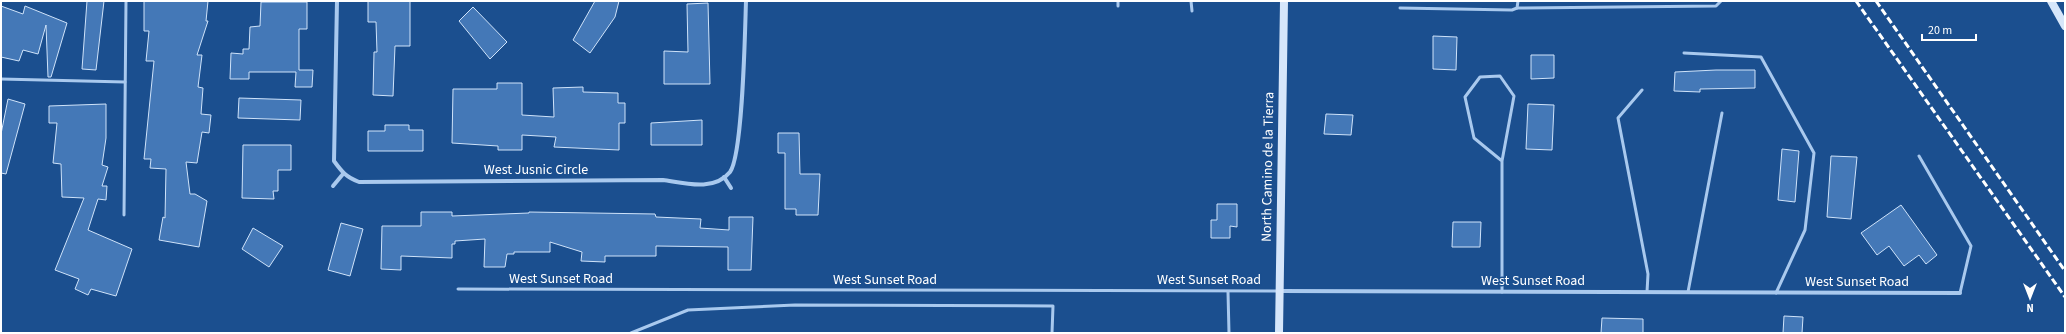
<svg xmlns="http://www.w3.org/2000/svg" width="2066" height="334" viewBox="0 0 2066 334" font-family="'Source Sans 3',sans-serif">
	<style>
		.building { fill: #4478b7; stroke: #cfe3fa }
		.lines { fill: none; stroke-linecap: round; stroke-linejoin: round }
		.lane { stroke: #a9c9ee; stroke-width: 3 }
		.street { stroke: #a9c9ee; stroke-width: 4 }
		.secondary { stroke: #d6e6fa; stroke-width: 8 }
		.rail { stroke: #fff; stroke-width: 3; stroke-dasharray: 7 3; stroke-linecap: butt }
		.labels { text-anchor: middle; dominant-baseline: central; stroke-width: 3; stroke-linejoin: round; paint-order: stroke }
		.street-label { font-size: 14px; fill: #fff; stroke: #1b4f8f }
	</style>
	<rect width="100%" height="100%" fill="#1b4f8f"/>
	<!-- building -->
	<g class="building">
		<path d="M87 1H104L96 70 82 69Z"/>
		<path d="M144 1H208L206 21H208L197 55H202L198 87 203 88 201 114 211 115 209 133 202 132 197 163 186 162 190 194H195L207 201 199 247 159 240 163 217 165 218 166 169 150 168 151 159H144L154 61H146L149 31H144Z"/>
		<path d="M368 1H410V46H395L393 96 373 95 374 52H377L376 22H368Z"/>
		<path d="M595 1H619L615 17 590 53 573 40Z"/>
		<path d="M261 2H307V29H299V70H313L312 87H295L296 72H249V79H230L231 53 243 54V49H249L250 27 260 26Z"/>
		<path d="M708 3 710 84H664V51L688 52 687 4Z"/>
		<path d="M1 6 23 14 25 6 67 23 51 77H48L46 25 38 54 23 50 19 61 1 57Z"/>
		<path d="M473 7 507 42 490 59 459 21Z"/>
		<path d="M1433 36 1457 37 1456 70 1433 69Z"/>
		<path d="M1531 55H1554V78L1531 79Z"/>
		<path d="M1716 70H1755V88L1700 89V92L1674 91 1675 72Z"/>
		<path d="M497 83H522V115L554 117 553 88 583 87V92L618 93V103H625V123H619V150L554 147 556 137 522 135V150H498V146L452 143 453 89H497Z"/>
		<path d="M239 98 301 100 300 120 238 118Z"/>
		<path d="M8 99 25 104 6 174 1 173V134Z"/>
		<path d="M106 104V138L102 165 108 167 102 186H107L106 200 98 199 88 230 132 249 116 296 91 289 88 295 75 289 79 279 55 270 84 198 62 197 61 164 53 163 57 123H49V106Z"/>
		<path d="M1528 104 1554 105 1552 150 1526 149Z"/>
		<path d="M1326 114 1353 115 1351 135 1324 134Z"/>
		<path d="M702 120V145H651V123Z"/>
		<path d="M385 125H409V130H423V151H368V131H385Z"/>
		<path d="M778 133H799L800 174H820L818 215H796V209H785V153H778Z"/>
		<path d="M243 145H291V170H278V191H273L274 199 242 198Z"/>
		<path d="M1782 149 1799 151 1795 202 1778 200Z"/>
		<path d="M1831 156 1857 157 1851 219 1827 217Z"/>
		<path d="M1217 204H1237V227L1230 226V238H1211V220H1217Z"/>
		<path d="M1901 205 1937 255 1926 264 1919 255 1904 266 1889 246 1877 255 1861 233Z"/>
		<path d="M421 212H452V216L529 213V212L655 214 656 217 701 219 700 228 729 230V217H753L751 270H728V247L656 246V256H605V262L581 261 582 252 550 242V252H514V254H507L505 267H484L485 239 455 241V244H452V258L401 256V270L381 269 382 226H421Z"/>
		<path d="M1453 222H1481L1480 247H1452Z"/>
		<path d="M341 223 363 229 350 276 328 270Z"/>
		<path d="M253 228 283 246 269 267 242 249Z"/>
		<path d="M1784 316 1803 317 1802 333H1783Z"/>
		<path d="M1602 318 1643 319V333H1601Z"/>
	</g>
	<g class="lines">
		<!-- lane -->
		<g class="lane">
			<path d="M1191 1 1192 11"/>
			<path d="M1118 6V1"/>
			<path d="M1400 8 1512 10 1517 8 1518 1"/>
			<path d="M1517 8 1716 6 1721 1"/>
			<path d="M1684 53 1761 57 1814 153 1805 230 1776 293"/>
			<path d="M1 79 125 82"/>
			<path d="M1642 90 1618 118 1648 274 1647 292"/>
			<path d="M1919 156 1971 246 1960 293"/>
			<path d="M1502 161 1514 96 1500 76 1480 77 1465 97 1474 138 1502 161V292"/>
			<path d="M124 215 126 1"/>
			<path d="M458 289 1279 291"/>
			<path d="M1228 292 1229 333"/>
			<path d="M1688 292 1722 113"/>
			<path d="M631 333 688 310 795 305 1053 306 1052 333"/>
		</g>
		<!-- street -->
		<g class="street">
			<path d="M337 1 334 161C342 172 346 177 359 182L663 180C684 183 714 192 730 172 743 154 745 29 746 1"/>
			<path d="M724 177 731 188"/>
			<path d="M333 186 343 174"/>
			<path d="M1280 291 1960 293"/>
		</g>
		<!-- secondary -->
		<g class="secondary">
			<path d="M2051 1 2065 26"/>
			<path d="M1279 333 1284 1"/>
		</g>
		<!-- rail -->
		<g class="rail">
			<path d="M1856 1 2065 297"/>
			<path d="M1876 1 2065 271"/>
		</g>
	</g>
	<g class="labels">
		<!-- street labels -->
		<g class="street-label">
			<text transform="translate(1268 167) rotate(-89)">North Camino de la Tierra</text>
			<text x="536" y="170">West Jusnic Circle</text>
			<text x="561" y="279">West Sunset Road</text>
			<text x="885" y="280">West Sunset Road</text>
			<text x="1209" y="280">West Sunset Road</text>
			<text x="1533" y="281">West Sunset Road</text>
			<text x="1857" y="282">West Sunset Road</text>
		</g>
	</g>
	<!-- border -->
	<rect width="2066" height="334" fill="none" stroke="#ffffff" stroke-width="4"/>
	<!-- north arrow -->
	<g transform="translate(2030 298) rotate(180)" stroke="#1b4f8f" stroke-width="3" paint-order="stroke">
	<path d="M0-3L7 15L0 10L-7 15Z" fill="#ffffff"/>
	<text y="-6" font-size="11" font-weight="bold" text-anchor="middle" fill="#ffffff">N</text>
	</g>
	<!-- scale -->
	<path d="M1922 34v6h54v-6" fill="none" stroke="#ffffff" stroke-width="2"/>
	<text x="1928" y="34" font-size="12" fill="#ffffff" stroke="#1b4f8f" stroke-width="3" paint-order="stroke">20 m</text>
</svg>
